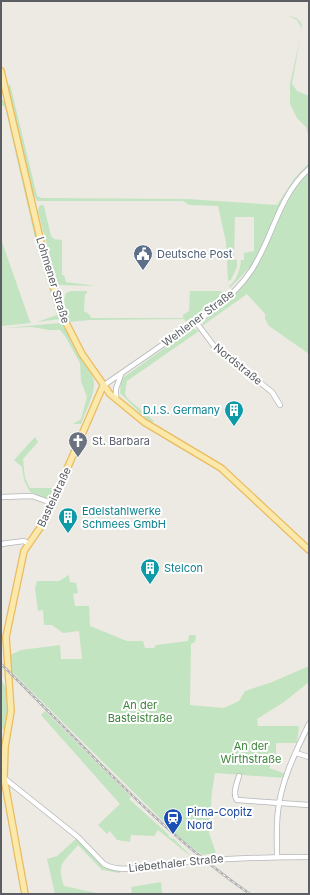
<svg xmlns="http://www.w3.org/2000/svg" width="310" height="895" viewBox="0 0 310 895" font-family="Inter,sans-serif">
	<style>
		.green { fill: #c3e4c1 }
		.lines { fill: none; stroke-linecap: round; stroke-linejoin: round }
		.minor-casing { stroke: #b4b6ba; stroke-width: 6 }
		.major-casing { stroke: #eabb60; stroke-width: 8 }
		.minor { stroke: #fff; stroke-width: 4.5 }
		.major { stroke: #fbe9ab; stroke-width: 5.5 }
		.rail-casing { stroke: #b2b3b3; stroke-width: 2.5 }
		.rail { stroke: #fff; stroke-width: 1; stroke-dasharray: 3; stroke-linecap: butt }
		.labels { text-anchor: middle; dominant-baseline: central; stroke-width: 4; stroke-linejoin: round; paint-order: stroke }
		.service-label { font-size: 11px; fill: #4e5e75; stroke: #fff; text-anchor: start }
		.street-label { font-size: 11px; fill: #5b5f63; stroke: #fff }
		.culture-label { font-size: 11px; fill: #0d838f; stroke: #fff; text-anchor: start }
		.worship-label { font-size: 11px; fill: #5b616d; stroke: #fff; text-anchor: start }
		.park-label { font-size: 11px; fill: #3b843a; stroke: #fff }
		.transit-label { font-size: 11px; fill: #164399; stroke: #fff; text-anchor: start }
	</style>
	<rect width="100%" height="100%" fill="#edeae3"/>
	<!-- green -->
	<g class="green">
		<path d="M289 16C296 17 301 20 302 27L292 84 297 91 309 96V137L306 127 297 118 290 104V84L302 29 297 20Z"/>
		<path d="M10 84 37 196 42 198 187 199 277 205 294 179 309 163V167L287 192 254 263 230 288 229 286C237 281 240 269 241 260H244V253L254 251V217H235L234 260H237V267L231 280 228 281 226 242 218 206 189 205 183 201H37L32 190 8 87Z"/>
		<path d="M1 99 7 103 44 268 60 319 37 322 57 315 38 251 6 111 4 106 1 105Z"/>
		<path d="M309 171V354L269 326 265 319V314L247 294 202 326 203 322C224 304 241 293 256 267 270 242 277 211 295 187 299 182 304 177 309 171Z"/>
		<path d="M42 205 44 206 51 236 54 239 62 240V275H64L66 282 96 286 59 285 57 283 38 211 39 206Z"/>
		<path d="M1 239 30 322 31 323 1 326Z"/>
		<path d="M71 291H87V293L85 294 84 311 90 315 91 318H183V315L189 311 190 291H220L223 292V295L187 323 184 319 90 320 69 322C65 313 62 301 66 293Z"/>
		<path d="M59 323C68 326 73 346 78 354 83 363 93 373 94 382 95 395 85 412 81 424H73L81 419 87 397 81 381 80 363 65 336 60 330H49L32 327 5 328Z"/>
		<path d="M193 328 199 331 127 381 125 393 127 398 154 421 152 423 144 417 120 393 121 379Z"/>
		<path d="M35 437 38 442 23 459 25 478 30 488H55L51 498 48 499 30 492 24 480 22 467 14 460Z"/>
		<path d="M69 575 70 582 76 583 78 593 73 594 75 606H89L90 626 127 641H143L145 648H154L156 645 188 641 189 635H196L195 642 191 644 190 705 224 708 239 701 245 691 272 682 309 666V682L284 702 257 719 258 726H299L297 743H276V754L269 768 286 774 285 778 215 773 212 791 209 833 216 853 202 855 179 837 12 672 10 655 21 650 60 645 61 659H82L79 631 63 633 52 625H44L43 610 38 611 35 589 37 581H59Z"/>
		<path d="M1 679 7 691 9 706 7 730 1 729Z"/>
		<path d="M45 711 131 797 129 799 169 835 168 836 172 839 173 838 194 859 158 830 154 836 131 835 130 842 117 840 110 831 107 834 98 825 120 804 41 715Z"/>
		<path d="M77 838 104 867 120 869V873L102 870 78 845C64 862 56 863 64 886L101 894H55L47 859 57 856Z"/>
		<path d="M161 882 162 894H132L131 887Z"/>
	</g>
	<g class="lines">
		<defs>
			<g id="minor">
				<path d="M196 322 214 346 272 392 280 405"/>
				<path d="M103 386C127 369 151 353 175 336 203 318 232 299 251 271 273 238 278 196 309 169"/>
				<path d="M116 399V389L121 374"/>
				<path d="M1 497 32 496 52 503"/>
				<path d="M1 544 24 541 29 544"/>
				<path d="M296 753 309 757"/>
				<path d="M239 776C237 783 232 794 237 800L309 805"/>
				<path d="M4 778 78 837 104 864C117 872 136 868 149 866 203 859 255 857 309 857"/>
				<path d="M277 857C277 842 276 826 278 811 281 781 296 751 309 724"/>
			</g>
			<g id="major">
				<path d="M1 71 43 251 62 315 82 354 110 394 144 422 221 468 309 550"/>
				<path d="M25 894 4 778 5 747 11 711 6 637 24 551 44 522 103 386"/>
			</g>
		</defs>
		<!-- minor casing -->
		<use href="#minor" class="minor-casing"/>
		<!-- major casing -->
		<use href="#major" class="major-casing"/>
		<!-- minor -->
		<use href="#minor" class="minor"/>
		<!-- major -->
		<use href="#major" class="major"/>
		<defs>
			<path id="rail" d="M1 664C82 743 156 829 250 894"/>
		</defs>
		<!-- rail casing -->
		<use href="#rail" class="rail-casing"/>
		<!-- rail -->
		<use href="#rail" class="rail"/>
	</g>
	<!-- icons -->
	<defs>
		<symbol id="civic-pin" viewBox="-11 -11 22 30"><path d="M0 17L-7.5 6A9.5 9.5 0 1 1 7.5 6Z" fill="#5c6f8a" stroke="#fff"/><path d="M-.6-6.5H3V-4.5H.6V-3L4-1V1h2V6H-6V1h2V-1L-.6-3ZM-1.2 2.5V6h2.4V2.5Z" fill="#fff"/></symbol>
		<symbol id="building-pin" viewBox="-11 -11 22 30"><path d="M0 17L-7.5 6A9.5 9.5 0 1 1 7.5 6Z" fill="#0f9aa8" stroke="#fff"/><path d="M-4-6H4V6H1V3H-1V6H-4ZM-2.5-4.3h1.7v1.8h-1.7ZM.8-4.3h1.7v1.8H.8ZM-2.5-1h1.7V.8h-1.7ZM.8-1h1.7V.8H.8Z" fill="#fff"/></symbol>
		<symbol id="church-pin" viewBox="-11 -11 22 30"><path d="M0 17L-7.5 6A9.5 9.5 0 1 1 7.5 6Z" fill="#6b7280" stroke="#fff"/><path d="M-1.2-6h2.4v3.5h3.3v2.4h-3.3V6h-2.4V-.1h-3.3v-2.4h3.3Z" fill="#fff"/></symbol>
		<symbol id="station-pin" viewBox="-11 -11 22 30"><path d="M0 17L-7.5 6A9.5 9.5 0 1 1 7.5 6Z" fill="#1a4fb4" stroke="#fff"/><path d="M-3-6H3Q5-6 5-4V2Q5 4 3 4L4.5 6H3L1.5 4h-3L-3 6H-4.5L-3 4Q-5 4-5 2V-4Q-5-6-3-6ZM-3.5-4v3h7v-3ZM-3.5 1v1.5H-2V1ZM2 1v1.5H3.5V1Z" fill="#fff"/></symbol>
	</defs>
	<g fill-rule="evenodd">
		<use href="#civic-pin" x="132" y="243" width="22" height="30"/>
		<use href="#building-pin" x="223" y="399" width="22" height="30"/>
		<use href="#church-pin" x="67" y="430" width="22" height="30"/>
		<use href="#building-pin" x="57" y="506" width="22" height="30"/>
		<use href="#building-pin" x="139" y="557" width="22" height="30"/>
		<use href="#station-pin" x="162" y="807" width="22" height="30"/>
	</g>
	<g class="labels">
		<!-- service labels -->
		<g class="service-label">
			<text x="157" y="254">Deutsche Post</text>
		</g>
		<!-- street labels -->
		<g class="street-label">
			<text transform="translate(53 280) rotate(73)">Lohmener Straße</text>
			<text transform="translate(198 318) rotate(-37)">Wehlener Straße</text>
			<text transform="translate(238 364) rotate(39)">Nordstraße</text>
			<text transform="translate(54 497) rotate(-65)">Basteistraße</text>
			<text transform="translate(176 863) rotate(-6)">Liebethaler Straße</text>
		</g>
		<!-- culture labels -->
		<g class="culture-label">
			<text x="220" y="410" text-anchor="end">D.I.S. Germany</text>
			<text x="82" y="511">Edelstahlwerke<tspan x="82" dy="13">Schmees GmbH</tspan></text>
			<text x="164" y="568">Stelcon</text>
		</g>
		<!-- worship labels -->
		<g class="worship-label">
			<text x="92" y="441">St. Barbara</text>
		</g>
		<!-- park labels -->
		<g class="park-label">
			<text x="140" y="705">An der<tspan x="140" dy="13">Basteistraße</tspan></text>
			<text x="251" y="746">An der<tspan x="251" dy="13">Wirthstraße</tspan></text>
		</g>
		<!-- transit labels -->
		<g class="transit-label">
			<text x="187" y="812">Pirna-Copitz<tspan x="187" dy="13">Nord</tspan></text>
		</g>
	</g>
	<!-- border -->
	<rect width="310" height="895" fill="none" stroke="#5b5f63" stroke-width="4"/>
</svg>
